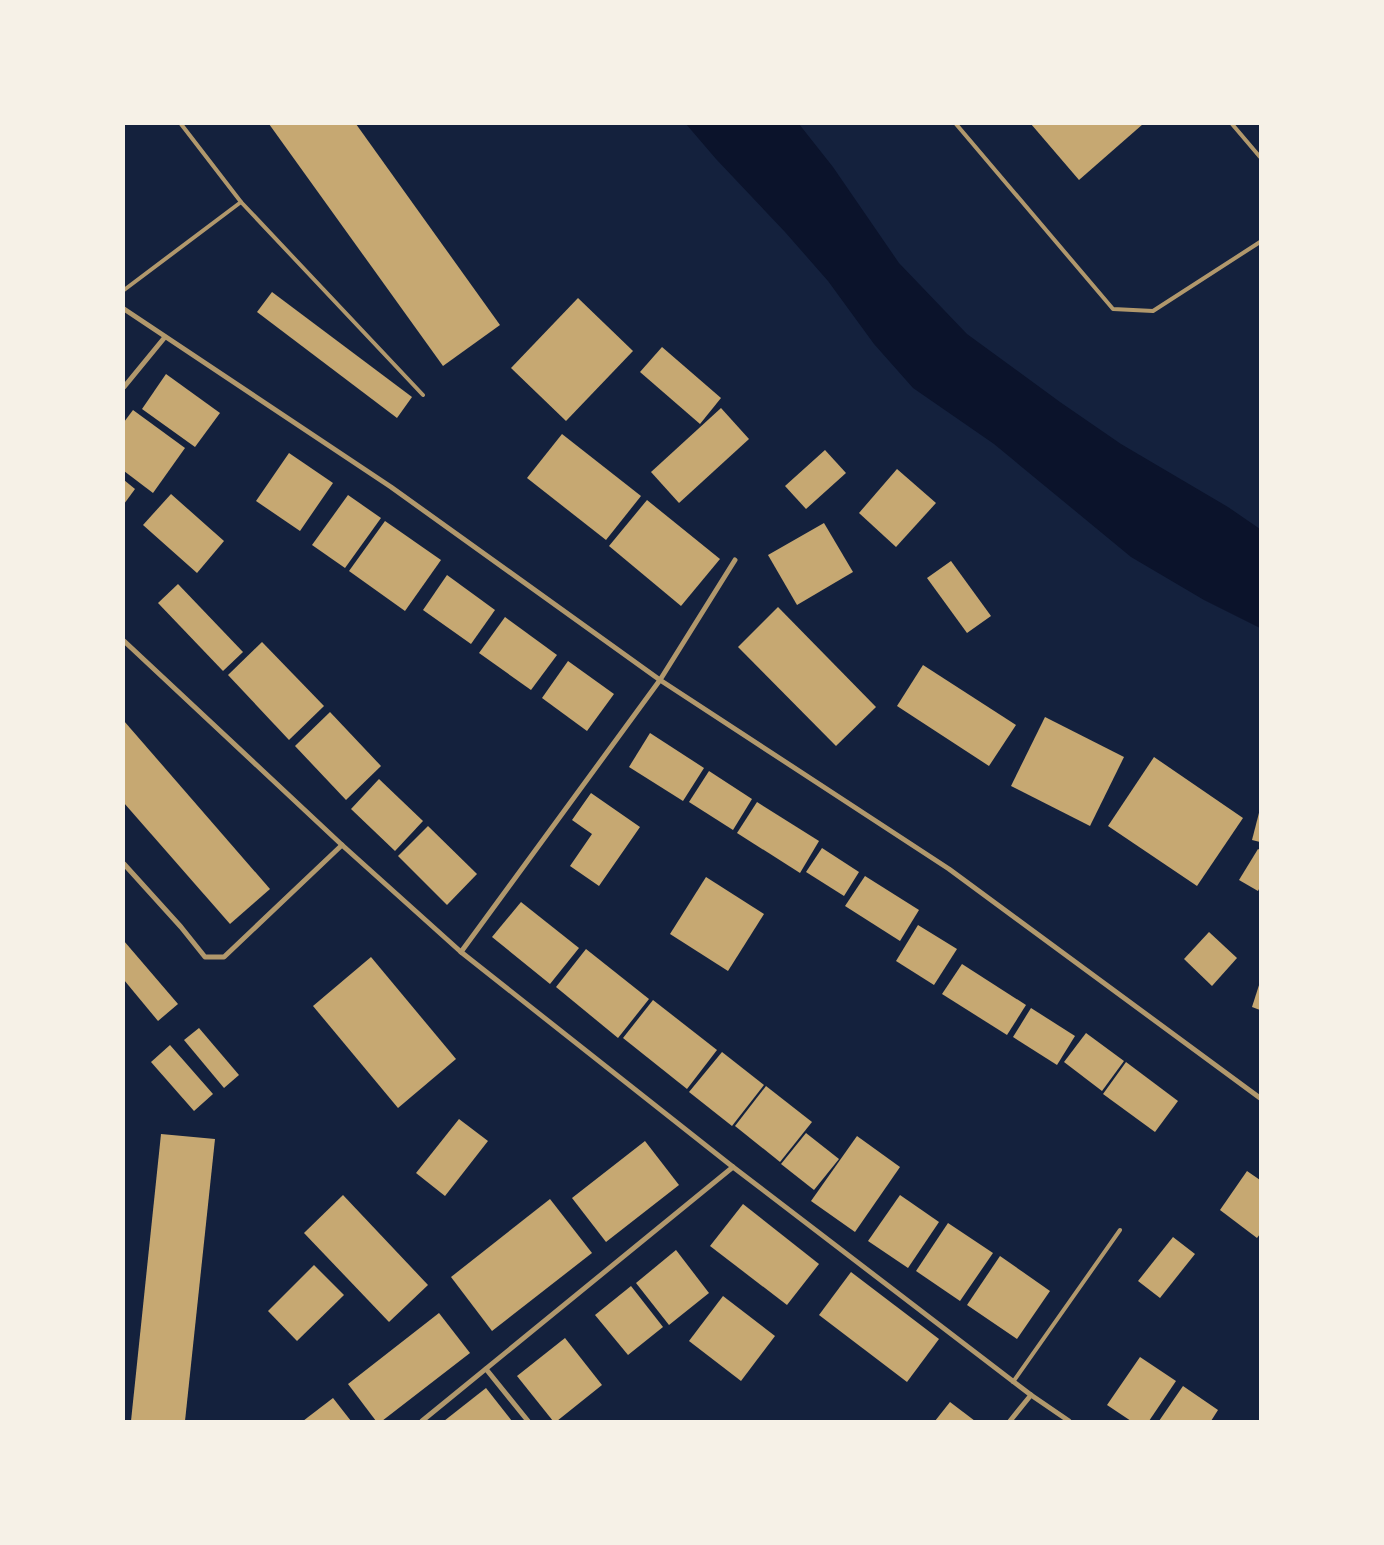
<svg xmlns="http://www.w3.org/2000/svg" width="1384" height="1545" viewBox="0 0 1384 1545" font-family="Inter,sans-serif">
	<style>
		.water { fill: #0b132b }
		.building { fill: #c6a872 }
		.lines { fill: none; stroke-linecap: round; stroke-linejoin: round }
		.service { stroke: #b1986c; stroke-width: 4 }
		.minor { stroke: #b1986c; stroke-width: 5 }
	</style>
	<rect width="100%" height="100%" fill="#14213d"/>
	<!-- water -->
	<path class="water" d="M686 124H799L833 167 899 263 967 334 1060 402 1121 444 1228 507 1260 529V628L1204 600 1131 557 994 444 913 388 874 344 828 281 785 232 716 159Z"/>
	<!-- building -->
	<g class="building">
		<path d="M269 124H356L500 325 443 366Z"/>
		<path d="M1031 124H1143L1079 180Z"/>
		<path d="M272 292 412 397 397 418 257 312Z"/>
		<path d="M578 298 633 351 566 421 511 368Z"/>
		<path d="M662 347 721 398 700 424 640 372Z"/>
		<path d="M166 374 220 413 195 447 142 409Z"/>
		<path d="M721 408 749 439 679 503 651 472Z"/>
		<path d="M133 410 185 448 153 493 124 471V422Z"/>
		<path d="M562 434 641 496 606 540 527 478Z"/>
		<path d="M825 450 846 473 806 509 785 486Z"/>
		<path d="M289 453 333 483 300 531 256 501Z"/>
		<path d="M897 469 936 503 896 547 859 513Z"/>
		<path d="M124 480 135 489 124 504Z"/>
		<path d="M171 494 224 541 197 573 143 525Z"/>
		<path d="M348 495 381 518 345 568 312 545Z"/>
		<path d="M647 500 720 559 681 606 609 546Z"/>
		<path d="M385 521 441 560 405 611 349 571Z"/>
		<path d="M824 523 853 572 797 605 768 555Z"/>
		<path d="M951 561 991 616 967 633 927 578Z"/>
		<path d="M447 575 495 610 471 644 423 610Z"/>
		<path d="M178 584 243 652 223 671 158 603Z"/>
		<path d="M778 607 876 707 836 746 738 647Z"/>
		<path d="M505 617 557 655 531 690 479 653Z"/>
		<path d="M262 642 324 706 289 740 228 675Z"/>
		<path d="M568 661 614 694 587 731 542 698Z"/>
		<path d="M923 665 1016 725 989 766 897 706Z"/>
		<path d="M330 712 381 766 346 800 295 746Z"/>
		<path d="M1045 717 1124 757 1090 826 1011 786Z"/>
		<path d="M124 721 270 889 230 924 124 803Z"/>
		<path d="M650 733 704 768 683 801 629 767Z"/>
		<path d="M1154 757 1243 818 1197 886 1108 826Z"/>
		<path d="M709 771 752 799 733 830 689 802Z"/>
		<path d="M379 779 423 821 395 851 351 809Z"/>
		<path d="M591 793 640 827 599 886 570 866 592 834 572 820Z"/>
		<path d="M757 802 819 841 800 873 737 833Z"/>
		<path d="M1260 809V842L1252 840Z"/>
		<path d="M428 826 477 874 447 905 398 856Z"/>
		<path d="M822 848 859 872 844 896 806 872Z"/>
		<path d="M1258 849 1260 850V887L1258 891 1239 880Z"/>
		<path d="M865 876 919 910 900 941 845 906Z"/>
		<path d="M706 877 764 914 728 971 670 934Z"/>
		<path d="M521 902 579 948 550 984 492 937Z"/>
		<path d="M918 925 957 949 934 985 896 961Z"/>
		<path d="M1209 932 1237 958 1212 986 1184 959Z"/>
		<path d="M124 941 178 1004 158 1021 124 980Z"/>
		<path d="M586 949 649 999 618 1038 556 987Z"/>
		<path d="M371 957 456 1059 398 1108 313 1006Z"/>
		<path d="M962 964 1026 1005 1007 1035 942 994Z"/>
		<path d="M1260 982V1010L1252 1007Z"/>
		<path d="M653 1000 717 1050 687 1089 623 1038Z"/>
		<path d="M1031 1008 1075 1036 1057 1065 1013 1037Z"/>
		<path d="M199 1028 239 1075 224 1088 184 1040Z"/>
		<path d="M1086 1033 1124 1061 1102 1091 1064 1062Z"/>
		<path d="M170 1045 213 1094 194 1111 151 1062Z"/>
		<path d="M722 1052 764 1085 732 1126 689 1092Z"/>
		<path d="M1126 1062 1178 1101 1155 1132 1103 1094Z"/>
		<path d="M766 1086 812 1122 780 1162 735 1126Z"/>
		<path d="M459 1119 488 1141 445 1196 416 1173Z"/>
		<path d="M806 1133 839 1159 814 1190 781 1164Z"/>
		<path d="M161 1134 215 1139 185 1421H131Z"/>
		<path d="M857 1136 900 1167 855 1232 811 1201Z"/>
		<path d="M645 1141 679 1185 606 1242 572 1198Z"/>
		<path d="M1247 1171 1260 1180V1234L1257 1238 1220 1210Z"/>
		<path d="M343 1195 428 1285 389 1322 304 1233Z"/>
		<path d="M900 1195 939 1222 908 1268 868 1241Z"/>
		<path d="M550 1199 592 1253 492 1331 451 1277Z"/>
		<path d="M743 1204 819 1264 787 1305 710 1246Z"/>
		<path d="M948 1223 993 1253 960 1301 916 1271Z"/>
		<path d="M1173 1237 1195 1254 1160 1298 1138 1281Z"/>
		<path d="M676 1250 709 1293 669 1325 636 1283Z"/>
		<path d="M1000 1256 1050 1291 1017 1339 967 1305Z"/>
		<path d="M314 1265 344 1295 297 1341 268 1311Z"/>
		<path d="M851 1272 939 1339 907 1382 819 1315Z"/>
		<path d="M631 1286 663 1327 628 1355 595 1315Z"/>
		<path d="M723 1296 775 1336 741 1381 689 1341Z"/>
		<path d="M439 1313 470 1353 382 1421H376L348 1384Z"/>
		<path d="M565 1338 602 1385 557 1421H553L517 1376Z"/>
		<path d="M1140 1357 1176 1381 1149 1421H1131L1107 1405Z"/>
		<path d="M1183 1386 1218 1410 1211 1421H1159Z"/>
		<path d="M486 1388 512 1421H444Z"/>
		<path d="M333 1398 351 1421H303Z"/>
		<path d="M950 1402 975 1421H935Z"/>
	</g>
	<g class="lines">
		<!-- service -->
		<g class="service">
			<path d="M181 124 241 202"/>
			<path d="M956 124 1113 309 1153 311 1260 242"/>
			<path d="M1232 124 1260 157"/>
			<path d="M124 290 241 202 423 395"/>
			<path d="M1013 1382 1120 1230"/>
		</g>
		<!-- minor -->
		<g class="minor">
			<path d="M124 309 391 487 660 680 949 869 1260 1098"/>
			<path d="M124 387 165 337"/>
			<path d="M124 641 342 845 461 952 733 1167 1031 1395 1069 1421"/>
			<path d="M124 864 181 927 205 957H224L342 845"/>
			<path d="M461 952 660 680 735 560"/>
			<path d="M486 1369 528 1421"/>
			<path d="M422 1421 733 1167"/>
			<path d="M1010 1421 1031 1395"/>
		</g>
	</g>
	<!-- border -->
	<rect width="1384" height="1545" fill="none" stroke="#f6f1e7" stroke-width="250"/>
</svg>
